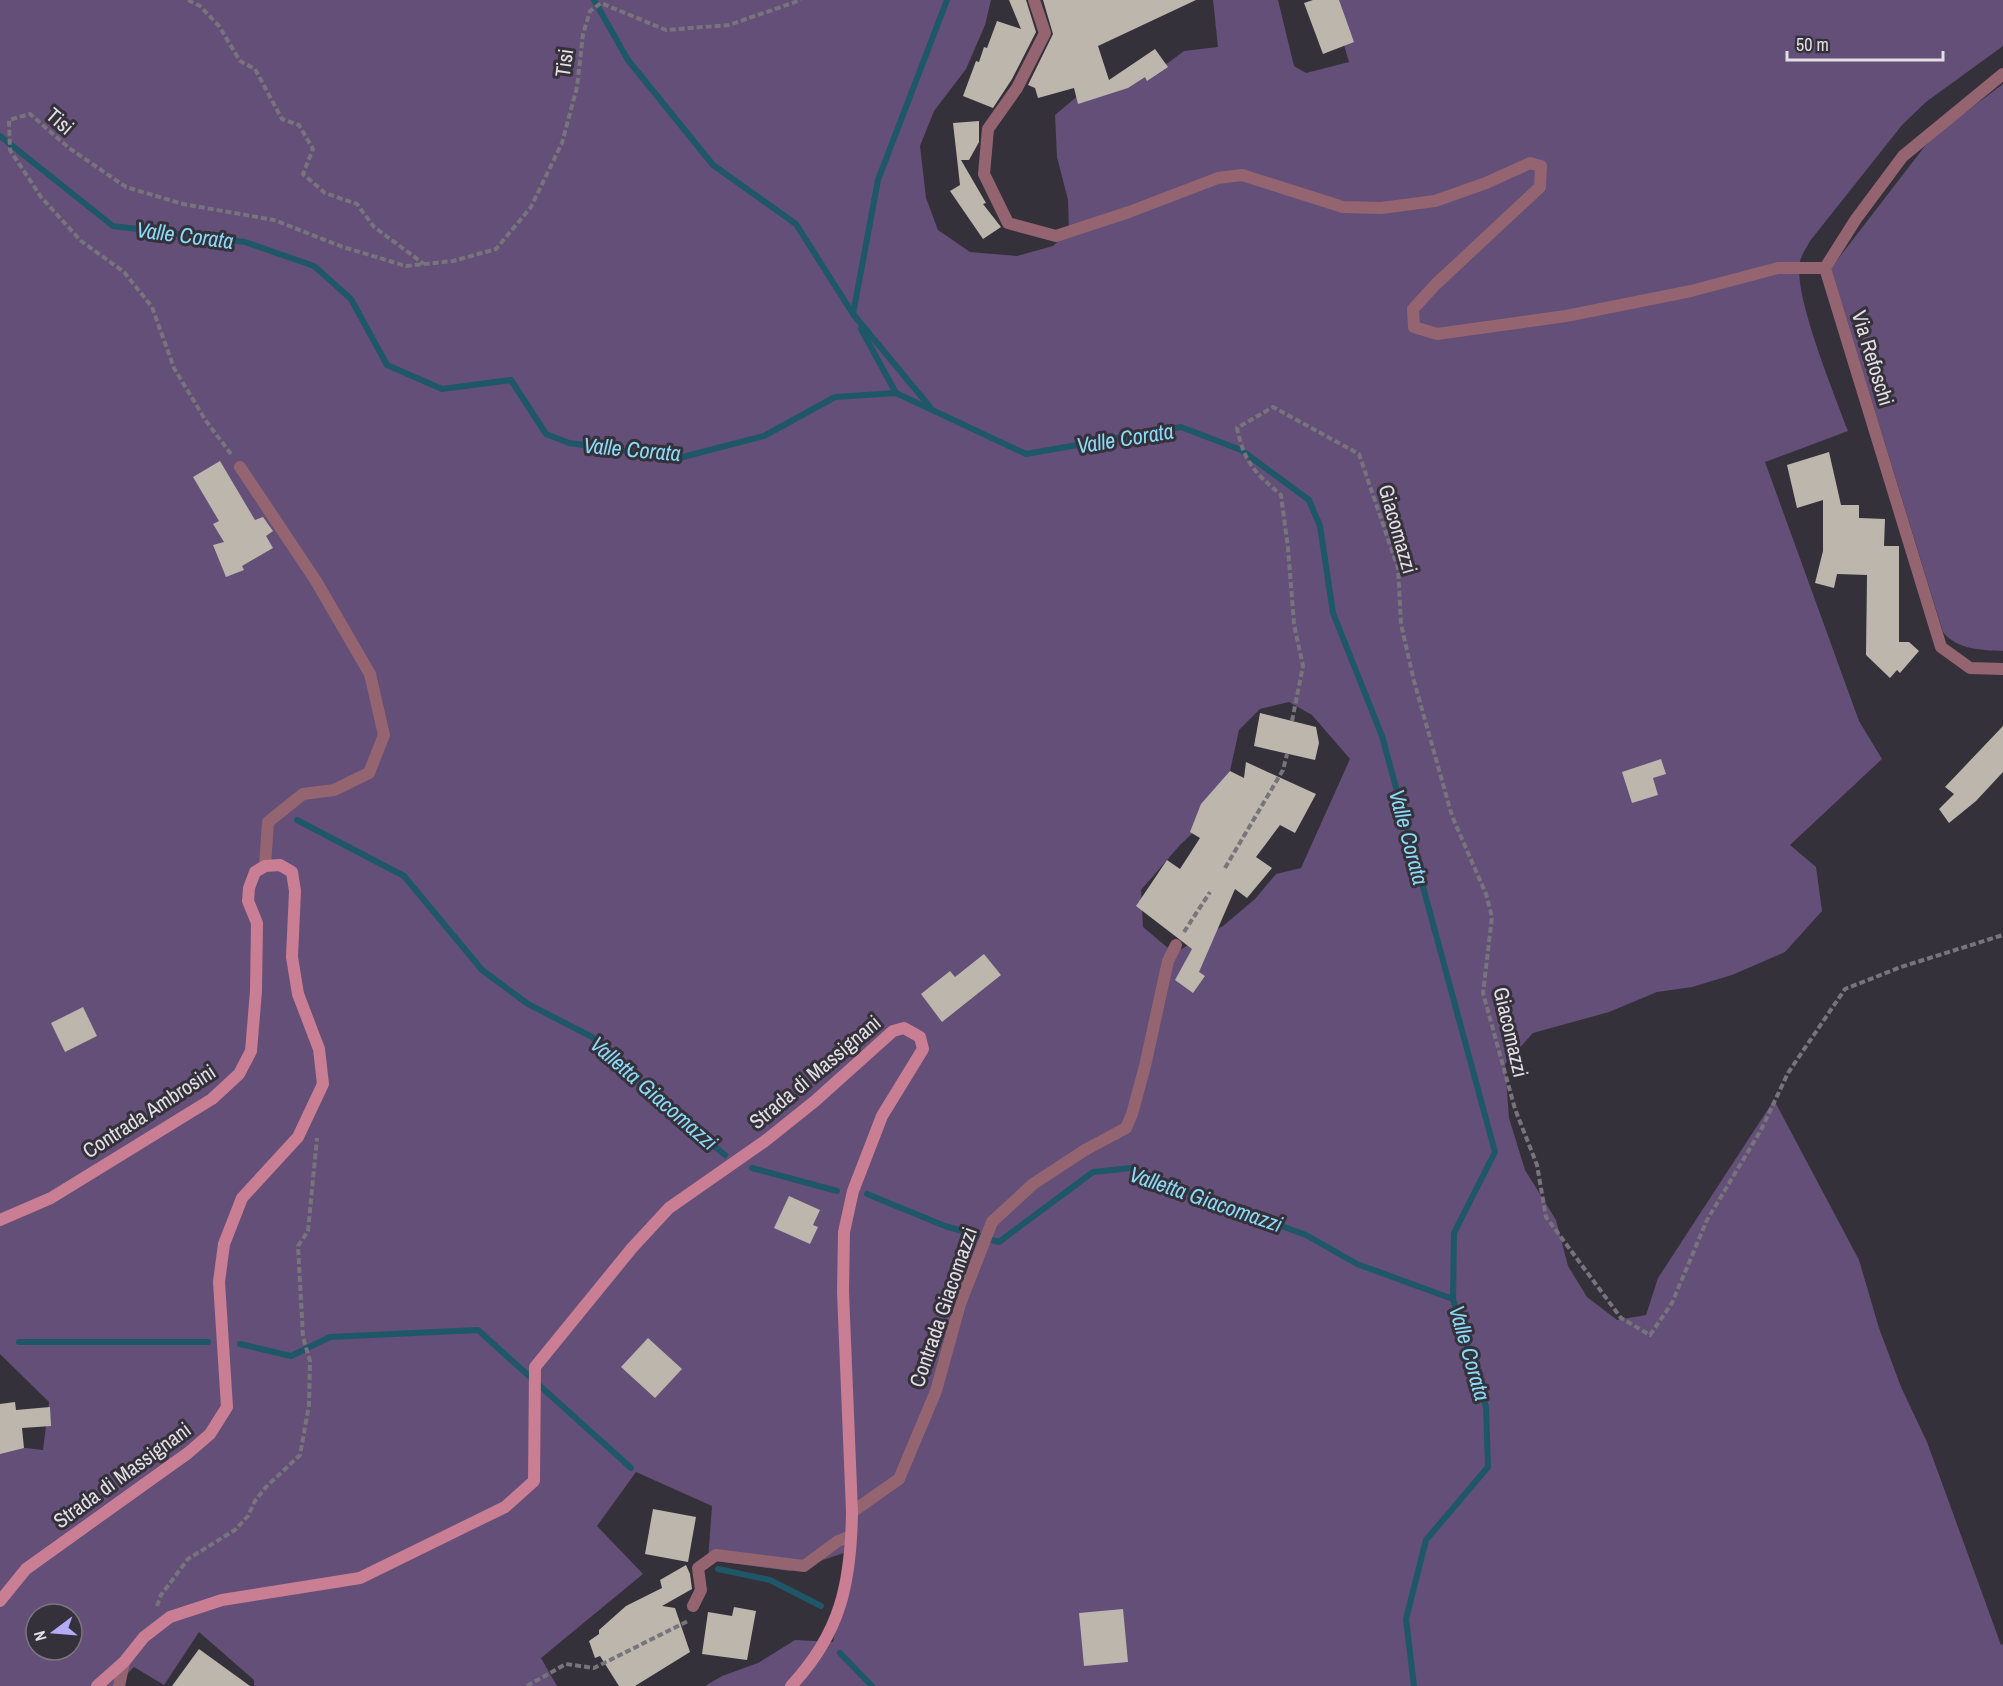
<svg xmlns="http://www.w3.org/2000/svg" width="2003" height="1686" viewBox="0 0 2003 1686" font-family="'Archivo Narrow',sans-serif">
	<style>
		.green { fill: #634f77; fill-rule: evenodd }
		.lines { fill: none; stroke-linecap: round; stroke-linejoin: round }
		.stream { stroke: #1e5768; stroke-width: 6 }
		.building { fill: #bdb6ac }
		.path { stroke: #78747c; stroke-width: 4; stroke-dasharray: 6 3; stroke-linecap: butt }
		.street { stroke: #946471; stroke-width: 12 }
		.secondary { stroke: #c97e93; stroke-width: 12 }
		.labels { text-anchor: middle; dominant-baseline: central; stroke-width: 6; stroke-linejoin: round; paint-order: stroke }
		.street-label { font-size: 21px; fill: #e1dee4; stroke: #35313a }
		.water-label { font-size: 22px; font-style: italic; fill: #89daf7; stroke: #35313a }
	</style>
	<rect width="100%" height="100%" fill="#35313a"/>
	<!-- green -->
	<g class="green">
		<path d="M0 0H991L985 25 966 69 934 111 920 146 926 198 938 230 970 252 1017 256 1053 246 1069 231 1068 200 1057 157 1055 115 1080 94 1102 91 1168 63 1184 51 1218 47 1213 0H1278L1294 66 1306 73 1349 62 1331 0H2003V46L1926 102 1902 125 1810 241C1807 247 1801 255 1800 262 1793 295 1835 395 1848 431L1765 462 1859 721 1882 759 1790 845 1816 867 1822 911 1785 952 1732 975 1692 987 1657 992 1609 1012 1533 1033 1505 1064 1509 1118 1525 1170 1556 1220 1568 1266 1587 1297 1617 1320 1646 1315 1658 1278 1774 1100 1859 1260 1879 1328 1901 1387 1927 1442 2001 1645 2003 1644V1686H705L722 1676 758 1663 795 1640 833 1642 850 1551 790 1571 708 1560 712 1506 636 1472 597 1526 643 1574 541 1658 557 1686H254V1680L199 1632 164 1685 134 1667 115 1686H0V1445L43 1450 49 1402 0 1354ZM1289 702 1312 715 1350 759 1301 868 1276 874 1255 899 1223 926 1174 953 1143 927 1141 890 1180 845 1214 813 1230 771 1239 730 1260 709ZM36 1614H72V1650H36Z"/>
		<path d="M2003 84V651C1983 650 1957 650 1943 632L1831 268 1925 146 1947 126Z"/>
	</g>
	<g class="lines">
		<!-- stream -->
		<g class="stream">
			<path d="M594 0 628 60 713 165 796 224 853 314 930 407"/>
			<path d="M0 136 113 226 245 242 314 266 351 299 387 365 442 389 511 380 546 434 569 443 679 458 764 436 835 397 896 393 1026 454 1181 427 1241 450 1309 500 1320 526 1333 613 1382 736 1495 1152 1454 1233 1453 1299 1486 1407 1488 1467 1426 1540 1406 1619 1414 1686"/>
			<path d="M853 314 878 180 947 0"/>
			<path d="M861 329 896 393"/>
			<path d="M297 820 404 876 482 970 528 1004 592 1037 662 1104 725 1155"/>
			<path d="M752 1168 837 1191"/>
			<path d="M867 1194 945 1226 999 1242 1093 1172 1131 1168 1160 1182 1306 1235 1357 1264 1453 1299"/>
			<path d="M19 1342H208"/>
			<path d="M240 1344 291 1356 330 1337 478 1330 631 1468"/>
			<path d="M718 1569 770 1580 821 1606"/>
			<path d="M840 1653 872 1686"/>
		</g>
	</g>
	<!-- building -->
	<g class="building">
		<path d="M1009 0H1026L1036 32 1012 79 993 108 963 96 976 61 979 62 984 47 987 48 997 21 1021 29Z"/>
		<path d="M1043 0H1196L1098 46 1109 80 1155 49 1168 67 1147 81 1145 77 1128 88 1078 104 1074 88 1038 98 1035 88 1028 85 1053 34Z"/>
		<path d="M1313 0H1339L1354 42 1323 54 1304 3Z"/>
		<path d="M979 121V142L969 160H961L986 203 983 204 1001 227 983 239 950 191 960 185 953 123Z"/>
		<path d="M1829 452 1841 505H1859V518L1885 519 1884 546H1899V642H1909L1919 651 1900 673 1897 670 1890 678 1866 655 1867 575 1837 574 1834 588 1815 583 1823 551V500L1797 508 1787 465Z"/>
		<path d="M220 461 255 520 263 517 273 531 266 536 273 548 242 566 244 570 226 577 213 545 224 542 213 524 219 521 193 477Z"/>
		<path d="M1260 713 1316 727 1319 743 1315 760 1254 746Z"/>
		<path d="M2003 726V772L1976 801 1949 823 1939 809 1954 794 1945 787Z"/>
		<path d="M1661 759 1666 774 1653 778 1658 795 1632 803 1622 772Z"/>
		<path d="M1246 762 1316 794 1295 833 1280 825 1256 857 1272 868 1247 898 1235 889 1199 972 1205 976 1193 993 1175 980 1192 949 1136 906 1167 860 1180 869 1200 838 1190 832 1201 804 1230 771 1244 778Z"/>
		<path d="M984 954 1001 975 942 1022 921 994 950 971 955 977Z"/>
		<path d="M83 1007 97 1036 65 1052 51 1023Z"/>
		<path d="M789 1196 820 1210 813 1225 818 1227 810 1244 774 1228Z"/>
		<path d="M648 1338 682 1369 655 1398 621 1367Z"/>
		<path d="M15 1402 16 1410 50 1407 51 1426 22 1428 24 1448 0 1454V1404Z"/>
		<path d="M653 1509 696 1517 688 1562 645 1554Z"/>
		<path d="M686 1565 690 1574 692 1589 662 1606 675 1608 690 1652 635 1686H619L600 1656 595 1658 589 1641 599 1634V1630L626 1606 662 1588 660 1580Z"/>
		<path d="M734 1607 756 1611 747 1660 702 1654 708 1612 732 1616Z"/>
		<path d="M1123 1609 1128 1662 1084 1666 1079 1613Z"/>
		<path d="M199 1649 250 1686H172Z"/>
	</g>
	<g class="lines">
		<!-- path -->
		<g class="path">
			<path d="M188 0 200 6 219 26 240 61 255 69 282 119 299 125 313 149 303 174 325 193 357 204 374 227 424 264"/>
			<path d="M231 454 206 421 174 368 152 307 124 272 81 241 41 197 10 150 9 120 30 114 69 148 126 187 183 204 274 220 343 247 406 266 453 261 496 249 531 207 562 143 577 87 583 34 590 11 601 3 666 30 729 25 801 0"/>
			<path d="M1292 721 1303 666 1294 624 1288 548 1281 495C1255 473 1244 462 1237 428L1273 407 1359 454 1398 568 1401 624 1414 681 1452 816 1486 894 1492 917 1483 993 1515 1109 1537 1165 1546 1217 1621 1318 1650 1335 1672 1303 1707 1220 1761 1130 1788 1073 1845 989 1901 967 2003 935"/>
			<path d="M1225 868 1283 770 1287 754"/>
			<path d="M1184 932 1210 892"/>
			<path d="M157 1606 161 1595 188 1559 235 1530 248 1516 255 1501 266 1487 300 1455 309 1405 310 1361 303 1337 298 1246 308 1231 317 1138"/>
			<path d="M527 1686 566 1664 594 1668 688 1621"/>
		</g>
		<!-- street -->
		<g class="street">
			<path d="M1034 0 1045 33 1017 88 988 129 984 174 1008 223 1056 236 1129 212 1218 178 1242 175 1343 207 1381 208 1435 201 1486 183 1530 163 1541 166 1540 187 1436 284 1413 309 1414 327 1437 334 1566 316 1691 291 1778 268H1825"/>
			<path d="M2003 74 1903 156 1856 219 1825 268 1941 647 1970 668 2003 669"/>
			<path d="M240 467 316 581 370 674 384 735 369 773 334 790 303 794 268 822 265 866"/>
			<path d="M852 1512 899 1479 936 1391 960 1304 992 1222 1033 1184 1085 1150 1126 1128 1132 1114 1145 1066 1168 961 1176 945"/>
			<path d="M693 1606 701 1590 698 1568 716 1555 804 1566 838 1541 851 1536"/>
			<path d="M119 1686 124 1662"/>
		</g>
		<!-- secondary -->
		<g class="secondary">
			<path d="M0 1220 51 1198 212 1099 239 1074 251 1051 256 991 257 923 248 901 249 888 255 872 265 866 280 865 292 872 295 891 292 957 298 994 319 1049 323 1084 298 1137 242 1198 224 1244 219 1282 227 1407 210 1434 188 1453 26 1569 0 1601"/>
			<path d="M97 1686 124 1662 144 1637 170 1617 222 1600 360 1578 505 1507 534 1481 535 1367 632 1248 669 1208 765 1141 815 1101 893 1031 904 1028 920 1037 923 1049 882 1116 853 1191 844 1232 843 1292 852 1512C851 1582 841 1633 791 1686"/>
		</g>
	</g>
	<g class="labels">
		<!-- street labels -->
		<g class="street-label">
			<text transform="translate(564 63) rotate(-82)">Tisi</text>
			<text transform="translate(60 121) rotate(41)">Tisi</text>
			<text transform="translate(1873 358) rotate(73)">Via Refoschi</text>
			<text transform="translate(1398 529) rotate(74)">Giacomazzi</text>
			<text transform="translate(1511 1032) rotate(77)">Giacomazzi</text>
			<text transform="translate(815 1072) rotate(-40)">Strada di Massignani</text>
			<text transform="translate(149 1111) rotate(-33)">Contrada Ambrosini</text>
			<text transform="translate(943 1307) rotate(-71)">Contrada Giacomazzi</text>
			<text transform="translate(122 1475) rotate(-36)">Strada di Massignani</text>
		</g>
		<!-- water labels -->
		<g class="water-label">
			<text transform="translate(185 235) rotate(7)">Valle Corata</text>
			<text transform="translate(1125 438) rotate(-9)">Valle Corata</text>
			<text transform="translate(632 449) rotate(5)">Valle Corata</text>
			<text transform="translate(1409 837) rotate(75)">Valle Corata</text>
			<text transform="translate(654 1093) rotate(41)">Valletta Giacomazzi</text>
			<text transform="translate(1206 1199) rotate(19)">Valletta Giacomazzi</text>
			<text transform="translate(1470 1353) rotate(74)">Valle Corata</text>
		</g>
	</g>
	<!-- north arrow -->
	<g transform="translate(54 1632) rotate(254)"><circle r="28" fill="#35313a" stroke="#7a767e" stroke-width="1.5"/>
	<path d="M0-4.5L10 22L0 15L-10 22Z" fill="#b4acf9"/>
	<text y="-9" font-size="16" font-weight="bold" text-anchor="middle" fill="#e1dee4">N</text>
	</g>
	<!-- scale -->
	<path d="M1787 51v9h156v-9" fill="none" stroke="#e1dee4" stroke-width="3"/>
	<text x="1796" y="51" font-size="18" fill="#e1dee4" stroke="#35313a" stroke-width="4.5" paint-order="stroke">50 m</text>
</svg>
